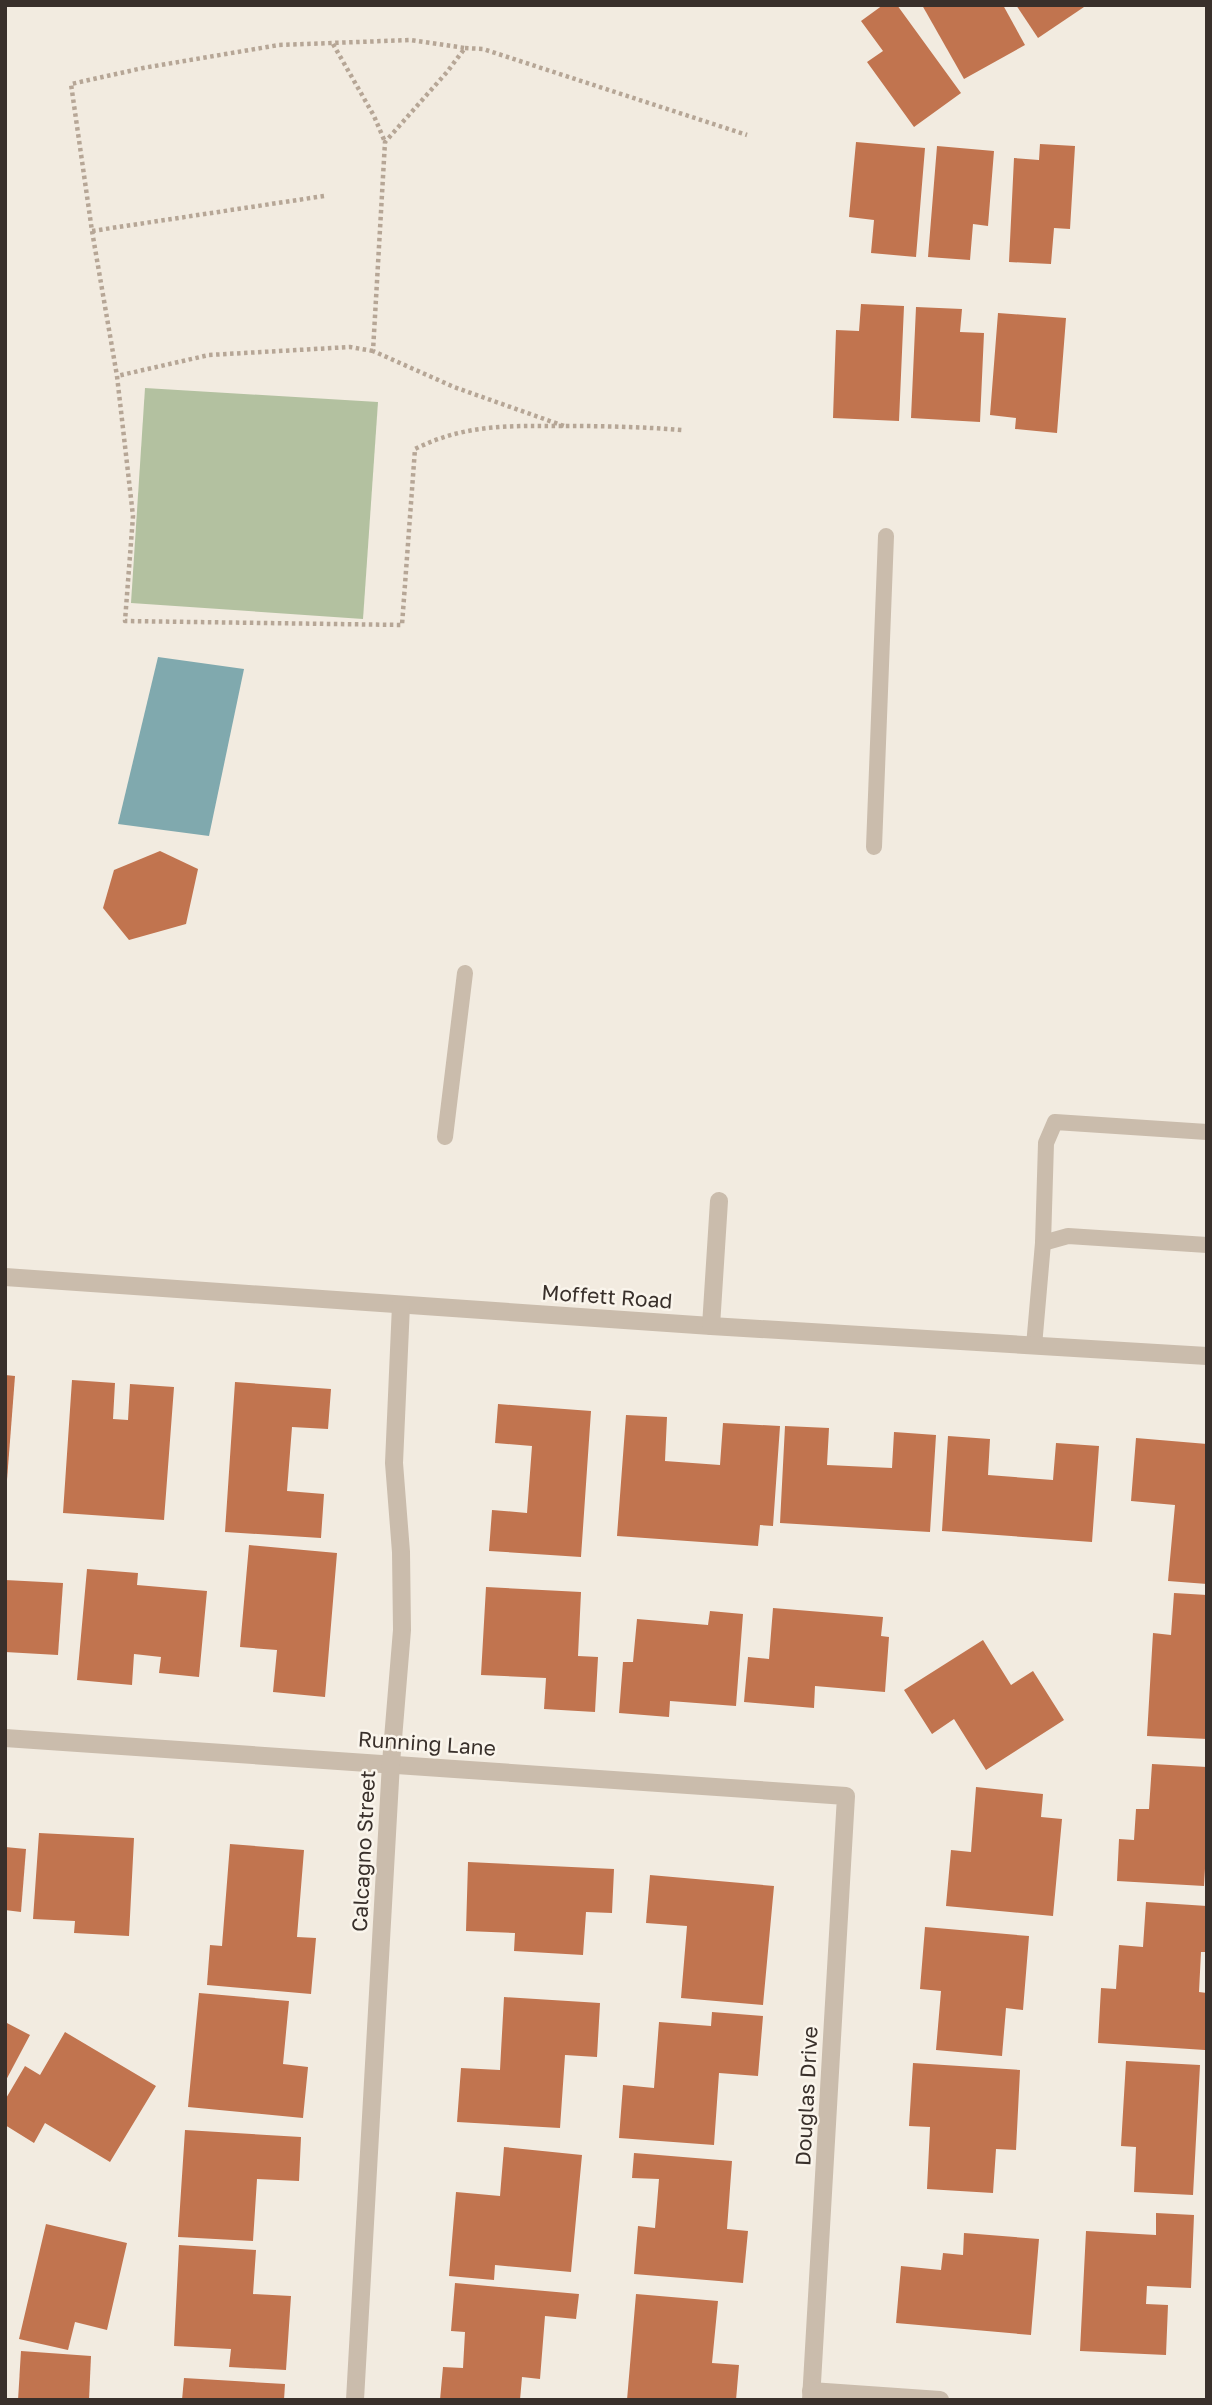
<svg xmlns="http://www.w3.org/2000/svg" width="1212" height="2405" viewBox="0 0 1212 2405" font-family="'Golos Text',sans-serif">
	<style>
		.green { fill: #b3c1a0 }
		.water { fill: #80a9ae }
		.building { fill: #c1744f }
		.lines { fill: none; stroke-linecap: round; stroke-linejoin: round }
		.path { stroke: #b6a696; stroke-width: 4.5; stroke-dasharray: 3.5 3.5; stroke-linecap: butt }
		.service { stroke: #cabcac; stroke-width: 16 }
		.minor { stroke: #cabcac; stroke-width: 18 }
		.labels { text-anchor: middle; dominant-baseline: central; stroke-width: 5; stroke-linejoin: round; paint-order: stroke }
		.street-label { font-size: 21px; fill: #39302b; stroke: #faf5ec }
	</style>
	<rect width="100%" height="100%" fill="#f2ebe0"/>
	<!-- green -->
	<path class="green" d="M145 388 378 402 363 619 131 603Z"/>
	<!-- water -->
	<path class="water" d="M158 657 244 669 209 836 118 824Z"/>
	<!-- building -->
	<g class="building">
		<path d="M883 5H897L961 93 914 127 867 62 883 51 861 21Z"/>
		<path d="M922 5H1003L1025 45 964 79Z"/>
		<path d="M1016 5H1087L1038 38Z"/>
		<path d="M856 142 925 148 916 257 871 253 874 220 849 217Z"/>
		<path d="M1040 144 1075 146 1070 229 1054 228 1051 264 1009 262 1014 158 1039 160Z"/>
		<path d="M937 146 994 151 988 226 973 224 970 260 928 257Z"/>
		<path d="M861 304 904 306 899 421 833 418 836 330 859 331Z"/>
		<path d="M916 307 962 309 960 332 984 333 980 422 911 418Z"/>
		<path d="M998 313 1066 318 1057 433 1015 429 1016 418 990 415Z"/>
		<path d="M160 851 198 869 186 924 129 940 103 908 114 870Z"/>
		<path d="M5 1375 15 1376 7 1480H5Z"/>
		<path d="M72 1380 115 1383 113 1419 128 1420 130 1384 174 1387 164 1520 63 1513Z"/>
		<path d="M235 1382 331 1389 328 1429 292 1427 287 1491 324 1494 321 1538 225 1532Z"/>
		<path d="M498 1404 591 1411 581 1557 489 1551 492 1510 527 1513 532 1446 495 1443Z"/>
		<path d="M626 1415 667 1417 665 1461 720 1465 723 1423 780 1426 773 1526 760 1525 758 1546 617 1536Z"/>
		<path d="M785 1426 829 1428 827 1465 892 1468 894 1432 936 1435 930 1532 780 1523Z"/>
		<path d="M948 1436 990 1439 988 1475 1053 1480 1056 1443 1099 1446 1092 1542 942 1531Z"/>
		<path d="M1136 1438 1207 1444V1584L1168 1581 1175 1505 1131 1501Z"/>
		<path d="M249 1545 337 1553 325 1697 273 1692 277 1650 240 1647Z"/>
		<path d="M87 1569 138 1573 137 1585 207 1591 199 1677 159 1673 161 1657 134 1654 132 1685 77 1680Z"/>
		<path d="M5 1580 63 1583 58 1655 5 1652Z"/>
		<path d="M486 1587 581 1592 578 1656 598 1657 595 1712 544 1709 546 1678 481 1675Z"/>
		<path d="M1174 1593 1207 1595V1739L1147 1736 1153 1633 1171 1635Z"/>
		<path d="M773 1608 883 1617 881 1636 889 1637 885 1692 815 1686 814 1708 744 1702 748 1657 769 1659Z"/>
		<path d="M710 1611 743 1614 736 1706 670 1701 669 1717 619 1713 623 1662H633L637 1619 708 1625Z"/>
		<path d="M983 1640 1011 1685 1033 1671 1064 1720 986 1770 954 1719 932 1734 904 1690Z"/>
		<path d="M1152 1764 1207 1767V1834L1204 1886 1117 1881 1119 1839 1134 1840 1136 1809H1149Z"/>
		<path d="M976 1787 1043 1794 1041 1817 1062 1819 1053 1916 946 1906 951 1850 971 1852Z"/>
		<path d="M39 1833 134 1838 129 1936 74 1933 75 1921 33 1919Z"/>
		<path d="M230 1844 304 1850 297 1937 316 1938 311 1994 207 1985 210 1945 222 1946Z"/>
		<path d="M5 1847 26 1849 21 1912 5 1910Z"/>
		<path d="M468 1862 614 1869 612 1913 586 1912 583 1955 514 1951 515 1933 466 1931Z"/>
		<path d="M650 1875 774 1886 763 2005 681 1998 687 1926 646 1923Z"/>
		<path d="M1146 1902 1207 1906V1952H1201L1199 1992 1207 1993 1205 2050 1098 2043 1101 1988 1116 1989 1119 1945 1143 1947Z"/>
		<path d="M925 1927 1029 1936 1023 2010 1006 2008 1002 2056 936 2050 941 1991 920 1989Z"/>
		<path d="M199 1993 289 2001 283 2064 308 2067 303 2118 188 2107Z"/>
		<path d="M504 1997 600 2003 597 2057 565 2055 560 2128 457 2122 461 2068 500 2070Z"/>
		<path d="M712 2012 763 2016 758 2076 719 2073 714 2145 619 2138 623 2085 654 2088 659 2022 711 2026Z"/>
		<path d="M5 2022 30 2035 5 2082Z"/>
		<path d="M65 2032 156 2086 110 2162 45 2123 34 2143 5 2125V2100L25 2066 40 2075Z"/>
		<path d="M1126 2061 1200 2065 1193 2195 1134 2192 1136 2147 1121 2146Z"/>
		<path d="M913 2063 1020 2070 1016 2150 996 2149 993 2193 927 2189 930 2127 909 2126Z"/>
		<path d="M185 2130 301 2137 299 2181 257 2179 253 2241 178 2237Z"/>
		<path d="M504 2147 582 2155 571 2272 495 2265 494 2280 449 2276 456 2192 500 2196Z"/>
		<path d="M634 2153 732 2161 727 2229 748 2231 743 2283 634 2274 638 2226 655 2228 659 2179 632 2178Z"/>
		<path d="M1156 2213 1194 2215 1191 2288 1147 2286 1146 2304 1168 2305 1166 2355 1080 2351 1086 2231 1156 2235Z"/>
		<path d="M46 2224 127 2243 107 2330 75 2322 68 2350 19 2339Z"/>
		<path d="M964 2233 1039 2239 1031 2335 896 2323 901 2266 941 2270 943 2253 963 2255Z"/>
		<path d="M179 2245 256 2250 253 2294 291 2296 286 2370 229 2367 231 2349 174 2346Z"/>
		<path d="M455 2283 579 2294 576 2319 545 2316 540 2379 522 2377 520 2400H440L443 2367 463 2368 465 2332 451 2331Z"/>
		<path d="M636 2294 718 2301 712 2363 739 2365 736 2400H627Z"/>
		<path d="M21 2351 91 2356 89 2400H18Z"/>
		<path d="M184 2378 285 2384 284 2400H182Z"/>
	</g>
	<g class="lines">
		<!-- path -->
		<g class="path">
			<path d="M333 44 374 116 385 142"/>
			<path d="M465 48 483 49 747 135"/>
			<path d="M324 196 92 231 71 84 143 68 279 45 410 40 465 48 447 72 385 142 373 351 454 387 564 426"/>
			<path d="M92 231 117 376"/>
			<path d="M373 351 350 347 209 355 117 376 133 516 125 621 402 625 415 449C467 423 513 426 568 426 606 426 644 427 682 430"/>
		</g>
		<!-- service -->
		<g class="service">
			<path d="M874 847 886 536"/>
			<path d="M445 1137 465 973"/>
			<path d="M1043 1243 1068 1236 1207 1245"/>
			<path d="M1034 1346 1043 1243 1046 1143 1055 1122 1207 1132"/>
		</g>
		<!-- minor -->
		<g class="minor">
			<path d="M5 1277 711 1326 1207 1356"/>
			<path d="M711 1326 719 1201"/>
			<path d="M5 1738 846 1796 811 2400"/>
			<path d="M811 2391 940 2400"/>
			<path d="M355 2400 391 1763 402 1630 401 1552 394 1463 401 1305"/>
		</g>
	</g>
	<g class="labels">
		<!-- street labels -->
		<g class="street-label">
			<text transform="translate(607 1296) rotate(4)">Moffett Road</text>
			<text transform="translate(427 1743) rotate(4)">Running Lane</text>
			<text transform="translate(363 1851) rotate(-87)">Calcagno Street</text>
			<text transform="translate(806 2096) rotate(-87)">Douglas Drive</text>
		</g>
	</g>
	<!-- border -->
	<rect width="1212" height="2405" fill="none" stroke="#39302b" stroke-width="14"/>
</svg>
